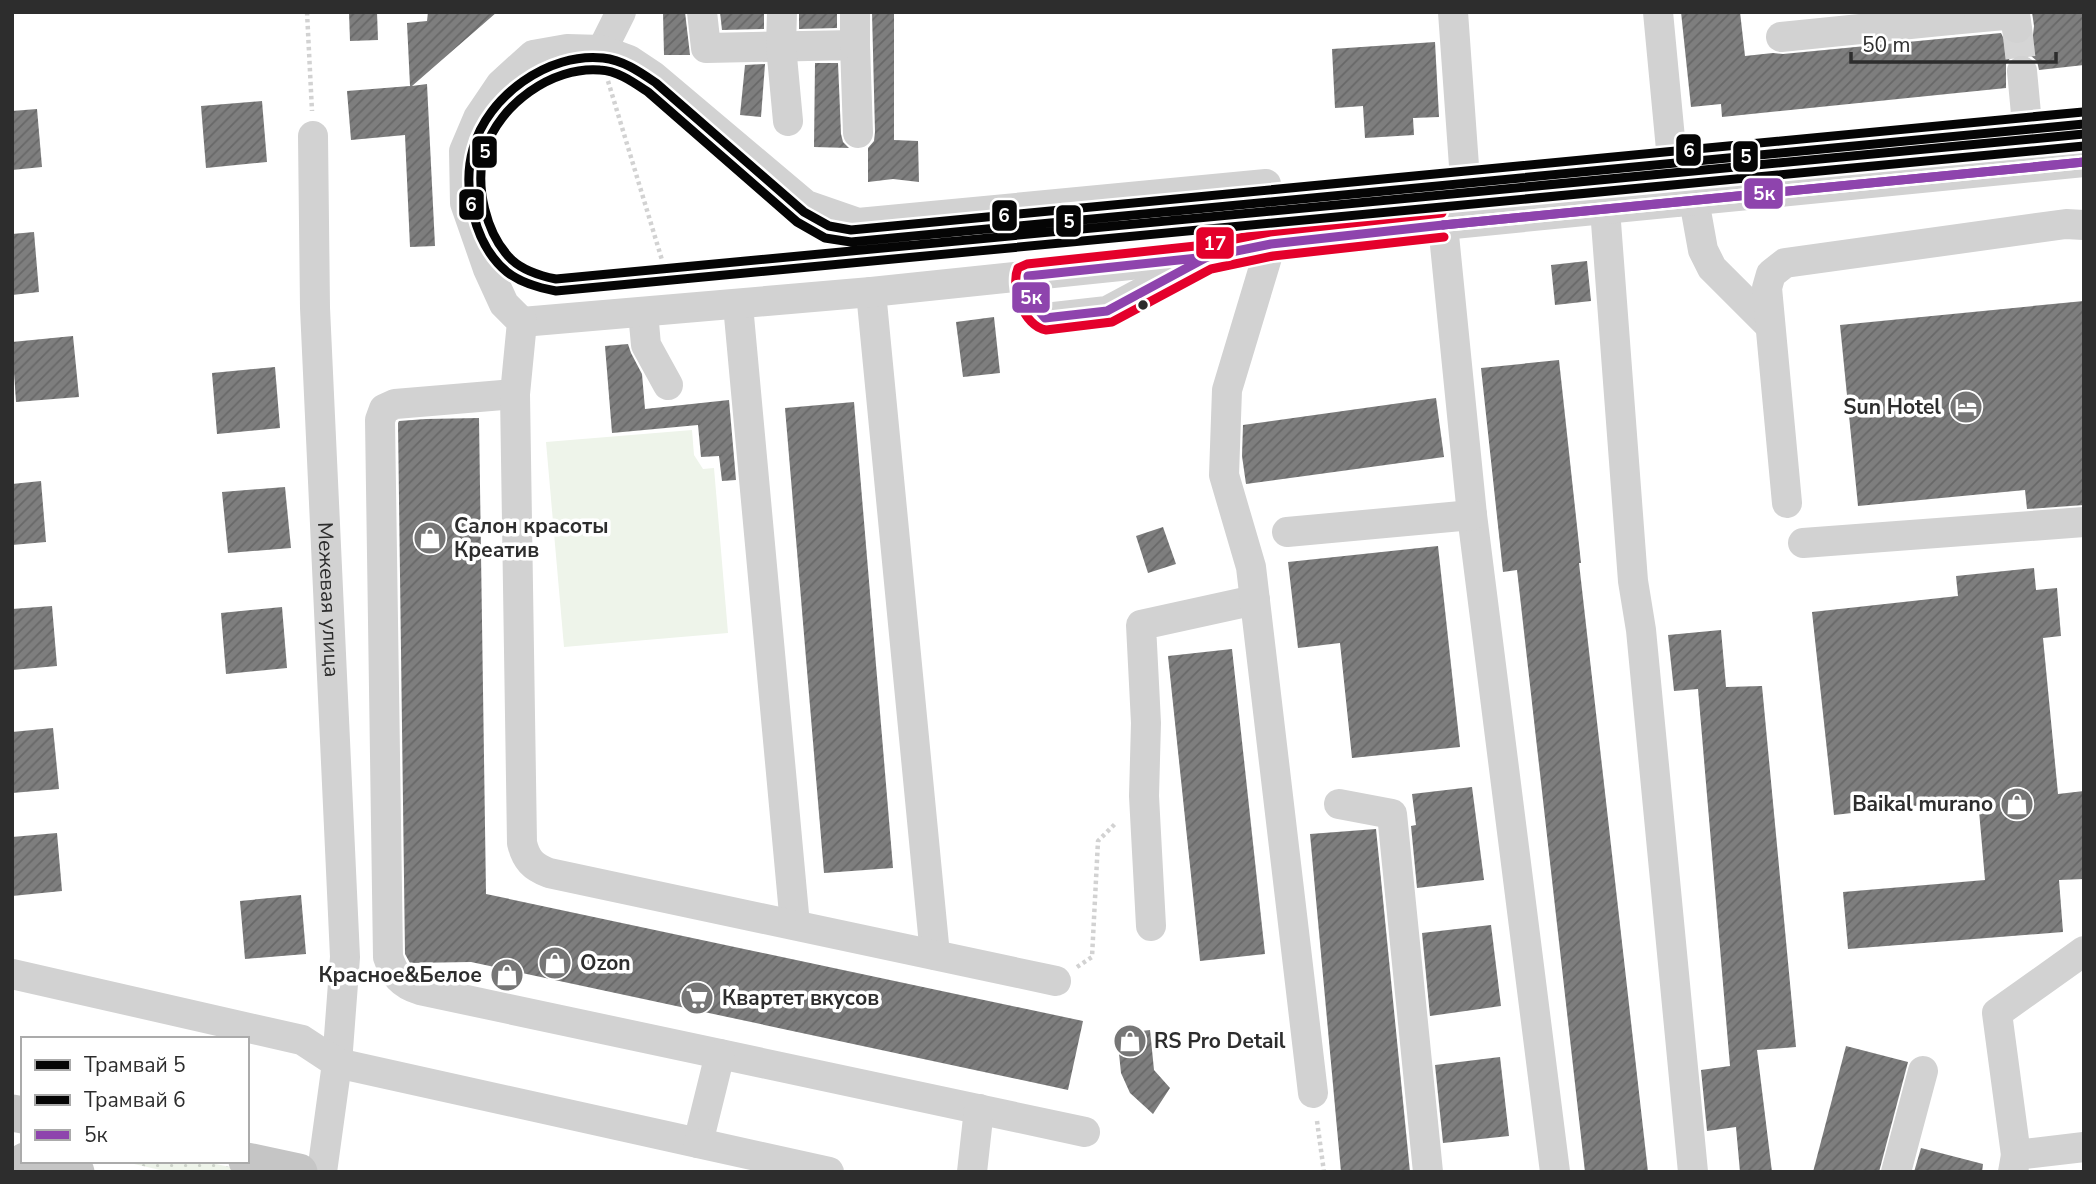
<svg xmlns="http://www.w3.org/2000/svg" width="2096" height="1184" viewBox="0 0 2096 1184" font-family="'Nunito Sans',sans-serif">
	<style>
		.grass { fill: url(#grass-dots) }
		.pitch { fill: #eef4ea }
		.building { fill: url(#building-hatch) }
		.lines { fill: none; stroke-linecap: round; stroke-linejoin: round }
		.minor-tunnel { stroke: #d5d5d5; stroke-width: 30; stroke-dasharray: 30 15; stroke-linecap: butt }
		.path { stroke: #d2d2d2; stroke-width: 4.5; stroke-dasharray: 3.5 3.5; stroke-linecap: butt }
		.minor { stroke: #d2d2d2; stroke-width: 30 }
		.major { stroke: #c5c5c5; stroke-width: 37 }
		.tram { stroke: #b9b9b9; stroke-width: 2 }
		.bus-1-casing { stroke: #fff; stroke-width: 14 }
		.bus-2-casing { stroke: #fff; stroke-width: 14 }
		.bus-1 { stroke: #8e44ad; stroke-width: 9 }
		.bus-2 { stroke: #e4002b; stroke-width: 9 }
		.tram-1-casing { stroke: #fff; stroke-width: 14 }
		.tram-2-casing { stroke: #fff; stroke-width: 14 }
		.tram-1 { stroke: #050505; stroke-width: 9 }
		.tram-2 { stroke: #050505; stroke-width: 9 }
		.bus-dot { fill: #2d2d2d; stroke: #fff; stroke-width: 2.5 }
		.labels { text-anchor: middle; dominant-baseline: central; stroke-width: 7; stroke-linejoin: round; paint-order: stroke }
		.poi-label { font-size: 21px; font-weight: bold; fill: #2d2d2d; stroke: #fff; text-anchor: start }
		.street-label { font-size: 21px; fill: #2d2d2d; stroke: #fff }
		.line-badge { stroke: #fff; stroke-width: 2.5 }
		.badge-label { font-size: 19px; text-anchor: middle; font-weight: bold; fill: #fff }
	</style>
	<defs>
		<pattern id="grass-dots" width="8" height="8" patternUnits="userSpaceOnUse" patternTransform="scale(1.75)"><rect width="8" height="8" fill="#eef4ea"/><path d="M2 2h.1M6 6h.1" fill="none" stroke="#ccd2c9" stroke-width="1.8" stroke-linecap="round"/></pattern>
		<pattern id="building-hatch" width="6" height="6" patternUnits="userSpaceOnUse" patternTransform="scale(1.75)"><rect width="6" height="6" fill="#7e7e7e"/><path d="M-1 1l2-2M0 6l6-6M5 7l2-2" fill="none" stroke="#686868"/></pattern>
	</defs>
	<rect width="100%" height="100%" fill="#fff"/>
	<!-- grass -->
	<path class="grass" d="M121 1161H202L253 1172H169Z"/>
	<!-- pitch -->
	<path class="pitch" d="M692 430 694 455 703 469 714 468 728 633 564 647 546 442Z"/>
	<!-- building -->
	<g class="building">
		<path d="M349 12H377L378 40 350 41Z"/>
		<path d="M428 12H497L412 86 427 84 435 246 410 247 405 135 351 140 347 91 410 86 407 23 427 21Z"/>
		<path d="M663 12H685L690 55H664Z"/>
		<path d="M720 12H764V29L722 30Z"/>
		<path d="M799 12H837V28L799 29Z"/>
		<path d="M872 12H894V140L918 141 919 182 893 179 868 182V148L874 141 875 132Z"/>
		<path d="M1681 12H1740L1745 56 1773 53 1783 54 2001 33 2004 39 2010 44 2019 45 2027 42 2033 35 2034 26 2032 12H2084V65L2039 70 2037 61 2030 55 2020 54 2011 57 2006 64V88L1722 117 1721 104 1691 107Z"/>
		<path d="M1435 42 1439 117 1413 118 1414 135 1365 138 1363 106 1335 108 1332 49Z"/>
		<path d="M815 63H838L841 134 843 142 849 148 814 147Z"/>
		<path d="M765 64 761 117 740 115 745 65Z"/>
		<path d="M262 101 267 162 206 168 201 106Z"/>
		<path d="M37 109 42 167 12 170V111Z"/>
		<path d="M34 232 39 292 12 295V234Z"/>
		<path d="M1587 261 1591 301 1555 305 1551 265Z"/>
		<path d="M2084 301V505L2027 509 2025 490 1858 506 1840 325Z"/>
		<path d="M994 317 1000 373 963 377 956 322Z"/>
		<path d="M73 336 79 397 16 402 12 342Z"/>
		<path d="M628 344 631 353 642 374 645 409 729 400 736 480 722 481 719 456 701 457 698 425 612 433 605 346Z"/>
		<path d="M1559 360 1581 563H1579L1648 1172H1585L1517 570 1503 572 1481 368Z"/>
		<path d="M275 367 280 428 217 434 212 373Z"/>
		<path d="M1436 398 1444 457 1246 484 1242 456 1243 425Z"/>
		<path d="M854 402 893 868 824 873 785 408Z"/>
		<path d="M479 418 486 894 1083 1021 1068 1090 471 962 410 963 405 954 398 423 399 421 426 419Z"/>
		<path d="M41 481 46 542 12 545V484Z"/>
		<path d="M285 487 291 548 228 553 222 492Z"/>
		<path d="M1163 527 1176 564 1148 573 1136 536Z"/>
		<path d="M1438 546 1460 747 1352 758 1340 643 1298 648 1288 562Z"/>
		<path d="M2034 568 2036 590 2057 588 2061 636 2043 638 2058 794 2084 791V879L2059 880 2063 932 1848 949 1843 892 1985 880 1978 799 1834 815 1812 612 1958 596 1956 576Z"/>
		<path d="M52 606 57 666 12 670V609Z"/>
		<path d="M282 607 287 668 226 674 221 613Z"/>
		<path d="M1721 630 1726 687 1762 686 1796 1047 1757 1050 1772 1172H1740L1736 1127 1707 1131 1701 1070 1730 1066 1698 689 1674 691 1668 635Z"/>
		<path d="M1232 649 1265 954 1200 961 1168 656Z"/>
		<path d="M53 728 59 789 12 793V732Z"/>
		<path d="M1472 787 1484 880 1417 888 1411 826 1416 825 1412 794Z"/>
		<path d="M1376 829 1410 1172H1341L1310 834Z"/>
		<path d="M57 833 62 891 12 896V837Z"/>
		<path d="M301 895 306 954 245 959 240 901Z"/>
		<path d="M1491 925 1501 1006 1430 1016 1422 933Z"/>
		<path d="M1150 1030 1154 1070 1170 1088 1153 1114 1130 1093 1121 1073 1117 1034Z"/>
		<path d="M1846 1046 1908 1062 1879 1172H1813Z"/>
		<path d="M1500 1057 1509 1136 1443 1143 1435 1065Z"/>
		<path d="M1921 1148 1983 1164 1982 1172H1914Z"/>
	</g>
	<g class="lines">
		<!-- minor-tunnel -->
		<path class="minor-tunnel" d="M2017 28 2022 71"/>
		<!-- path -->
		<g class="path">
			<path d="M307 12 312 111"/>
			<path d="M608 81 662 260V281"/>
			<path d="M1077 967 1092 957 1098 841 1116 823"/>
			<path d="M1317 1121 1324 1172"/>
		</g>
		<!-- minor -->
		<g class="minor">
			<path d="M702 12 706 48 855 45 858 133"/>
			<path d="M782 12 781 46 788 121"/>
			<path d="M1453 12 1468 222"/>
			<path d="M1658 12 1676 202"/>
			<path d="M1949 12 1950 20 2015 14 2017 28"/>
			<path d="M1781 37 1950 20"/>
			<path d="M855 45V12"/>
			<path d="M602 50 621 12"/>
			<path d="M2022 71 2031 167"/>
			<path id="s1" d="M313 136 315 308 345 957 337 1063 322 1172"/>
			<path d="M1694 200 1703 250 1712 268 1770 326"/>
			<path d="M1605 209 1633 581 1641 630 1693 1172"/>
			<path d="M1443 225 1472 515 1555 1172"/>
			<path d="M1028 276 1032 303 1045 318 1107 311 1195 264"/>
			<path d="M871 292 935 955"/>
			<path d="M738 305 795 925"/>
			<path d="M643 312 646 345 668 385"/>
			<path d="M522 322 871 292 1207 257 1271 244 1443 225 2084 162"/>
			<path d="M515 394 395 404 384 409 380 420 388 957C394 975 401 984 420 990L1085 1132"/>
			<path d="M1787 503 1767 288 1771 274 1785 263 2066 224 2084 225"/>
			<path d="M1287 532 1472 515"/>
			<path d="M1803 543 2084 522"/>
			<path d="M1339 804 1392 814 1428 1172"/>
			<path d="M1151 926 1144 796 1146 723 1141 625 1255 600"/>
			<path d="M12 974 302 1040 337 1063 698 1143 720 1054"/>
			<path d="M1056 981 549 873C533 867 526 860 522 843L515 394 522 322 504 304 488 269 465 203 464 151 478 118 501 84 533 55 567 49 602 50 629 60 653 76 806 205 858 223 1266 184 1271 244 1227 390 1224 475 1251 567 1313 1093"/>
			<path d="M698 1143 829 1172"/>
			<path d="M2016 1155 1997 1013 2084 951"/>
			<path d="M972 1172 979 1109"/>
			<path d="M1896 1172 1923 1071"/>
			<path d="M2013 1172 2016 1155 2084 1147"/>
		</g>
		<!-- major -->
		<g class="major">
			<path d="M12 1113 23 1115"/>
			<path d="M25 1161 76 1172"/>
			<path d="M247 1161 299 1172"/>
		</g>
		<!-- tram -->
		<path class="tram" d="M604 274 669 282 1015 248 1044 234"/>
		<defs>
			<g id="bus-1">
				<path d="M1443 225 2084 162"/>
				<path d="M1443 225 2084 162"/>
				<path d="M1207 257 1107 311 1045 318 1032 303 1028 276Z"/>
				<path d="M1207 257 1271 244 1443 225"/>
			</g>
			<path id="bus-2" d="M1442 213 1270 232 1205 245 1027 264 1018 268C1010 287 1024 327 1046 330L1112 322 1211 269 1273 256 1444 237"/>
		</defs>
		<!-- bus-1 casing -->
		<use href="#bus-1" class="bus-1-casing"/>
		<!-- bus-2 casing -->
		<use href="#bus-2" class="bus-2-casing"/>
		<!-- bus-1 -->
		<use href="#bus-1" class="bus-1"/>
		<!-- bus-2 -->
		<use href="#bus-2" class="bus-2"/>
		<defs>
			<path id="tram-1" d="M2084 124 851 242 825 238 797 222 648 92C633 82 618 71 600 70 552 66 499 105 485 150 474 185 486 235 512 260 524 271 541 276 556 279L2084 134"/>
			<path id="tram-2" d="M2083 112 851 230 829 226 804 212 656 83C640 72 623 60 603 58 549 52 487 96 473 149 462 188 474 245 507 272 521 283 539 288 556 291L2084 146"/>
		</defs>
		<!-- tram-1 casing -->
		<use href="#tram-1" class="tram-1-casing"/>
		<!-- tram-2 casing -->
		<use href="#tram-2" class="tram-2-casing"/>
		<!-- tram-1 -->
		<use href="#tram-1" class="tram-1"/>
		<!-- tram-2 -->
		<use href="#tram-2" class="tram-2"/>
	</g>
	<!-- icons -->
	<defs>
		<symbol id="hotel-disc" viewBox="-11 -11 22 22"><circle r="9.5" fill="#767676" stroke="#fff"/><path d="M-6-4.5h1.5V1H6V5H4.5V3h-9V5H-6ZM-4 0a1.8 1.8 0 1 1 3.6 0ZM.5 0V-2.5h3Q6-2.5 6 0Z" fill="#fff"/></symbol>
		<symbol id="shop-disc" viewBox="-11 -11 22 22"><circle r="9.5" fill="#767676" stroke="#fff"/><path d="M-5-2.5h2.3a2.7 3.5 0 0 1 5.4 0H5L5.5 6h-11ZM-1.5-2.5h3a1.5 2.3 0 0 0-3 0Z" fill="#fff"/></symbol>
		<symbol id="supermarket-disc" viewBox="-11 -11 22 22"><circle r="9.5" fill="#767676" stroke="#fff"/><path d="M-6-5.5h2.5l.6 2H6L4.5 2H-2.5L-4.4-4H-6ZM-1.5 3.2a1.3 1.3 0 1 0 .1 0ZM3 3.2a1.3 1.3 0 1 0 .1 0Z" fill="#fff"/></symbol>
	</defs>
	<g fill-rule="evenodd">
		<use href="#hotel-disc" x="1947" y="388" width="38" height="38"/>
		<use href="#shop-disc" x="411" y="519" width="38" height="38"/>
		<use href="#shop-disc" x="1998" y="785" width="38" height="38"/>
		<use href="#shop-disc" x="536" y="944" width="38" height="38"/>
		<use href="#shop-disc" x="488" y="956" width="38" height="38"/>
		<use href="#supermarket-disc" x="678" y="979" width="38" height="38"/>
		<use href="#shop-disc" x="1111" y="1022" width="38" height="38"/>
	</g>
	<!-- markers -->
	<circle class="bus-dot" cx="1143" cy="305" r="6"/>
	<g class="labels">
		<!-- poi labels -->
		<g class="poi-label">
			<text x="1941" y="407" text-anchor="end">Sun Hotel</text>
			<text x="454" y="526">Салон красоты<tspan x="454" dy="24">Креатив</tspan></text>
			<text x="1993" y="804" text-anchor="end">Baikal murano</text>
			<text x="580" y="963">Ozon</text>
			<text x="482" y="975" text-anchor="end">Красное&amp;Белое</text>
			<text x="722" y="998">Квартет вкусов</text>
			<text x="1154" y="1041">RS Pro Detail</text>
		</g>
		<!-- street labels -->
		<g class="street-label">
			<text stroke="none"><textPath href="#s1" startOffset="464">Межевая улица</textPath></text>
		</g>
	</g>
	<g class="line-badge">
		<rect x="1675" y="133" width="27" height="34" rx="7" fill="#050505"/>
		<rect x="471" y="135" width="27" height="34" rx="7" fill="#050505"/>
		<rect x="1732" y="140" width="27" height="33" rx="7" fill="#050505"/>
		<rect x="1743" y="177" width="41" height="33" rx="7" fill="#8e44ad"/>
		<rect x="458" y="188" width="27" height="33" rx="7" fill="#050505"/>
		<rect x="991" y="199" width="27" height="33" rx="7" fill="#050505"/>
		<rect x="1055" y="204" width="27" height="34" rx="7" fill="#050505"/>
		<rect x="1195" y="226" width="40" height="34" rx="7" fill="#e4002b"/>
		<rect x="1011" y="281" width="40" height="33" rx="7" fill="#8e44ad"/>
	</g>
	<g class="badge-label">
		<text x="1689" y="157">6</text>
		<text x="485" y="158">5</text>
		<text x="1746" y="163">5</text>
		<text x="1764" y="200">5к</text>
		<text x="471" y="211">6</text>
		<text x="1004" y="222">6</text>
		<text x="1069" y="228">5</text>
		<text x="1215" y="250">17</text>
		<text x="1031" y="304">5к</text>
	</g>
	<!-- border -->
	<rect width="2096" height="1184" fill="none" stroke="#2d2d2d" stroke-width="28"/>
	<!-- legend -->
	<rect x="21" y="1037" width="228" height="126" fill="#ffffff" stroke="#ababab" stroke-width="2"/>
	<rect x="35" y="1060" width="35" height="10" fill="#050505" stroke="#ababab" stroke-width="2"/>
	<text x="84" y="1072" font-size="21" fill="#2d2d2d">Трамвай 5</text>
	<rect x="35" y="1095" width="35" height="10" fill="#050505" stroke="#ababab" stroke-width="2"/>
	<text x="84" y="1107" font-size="21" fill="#2d2d2d">Трамвай 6</text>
	<rect x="35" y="1130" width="35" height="10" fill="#8e44ad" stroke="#ababab" stroke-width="2"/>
	<text x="84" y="1142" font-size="21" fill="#2d2d2d">5к</text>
	<!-- scale -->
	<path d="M1851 52v10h205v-10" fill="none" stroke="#2d2d2d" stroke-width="3.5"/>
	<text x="1862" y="52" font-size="21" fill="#2d2d2d" stroke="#ffffff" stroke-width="5" paint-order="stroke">50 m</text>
</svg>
